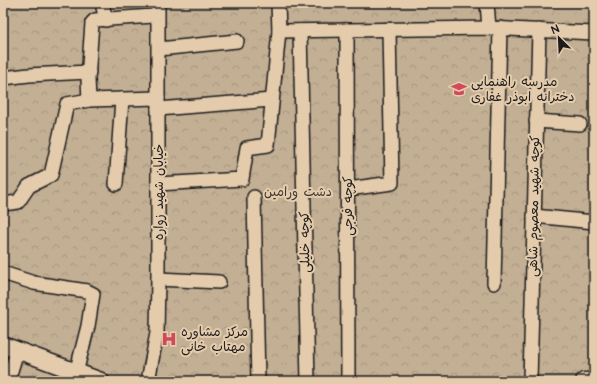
<svg xmlns="http://www.w3.org/2000/svg" width="597" height="384" viewBox="0 0 597 384" font-family="'Architects Daughter','Playpen Sans Arabic',sans-serif">
	<style>
		.park { fill: url(#park-crowns); stroke: #706658 }
		.lines { fill: none; stroke-linecap: round; stroke-linejoin: round }
		.minor-casing { stroke: #1c1c1c; stroke-width: 16 }
		.major-casing { stroke: #1c1c1c; stroke-width: 19 }
		.minor { stroke: #e4cbac; stroke-width: 13 }
		.major { stroke: #e4cbac; stroke-width: 16 }
		.labels { text-anchor: middle; dominant-baseline: central; stroke-width: 4; stroke-linejoin: round; paint-order: stroke }
		.poi-label { font-size: 13px; fill: #1c1c1c; stroke: #e4cbac; text-anchor: start }
		.street-label { font-size: 13px; fill: #1c1c1c; stroke: #e4cbac }
		.park-label { font-size: 13px; fill: #3d3934; stroke: #e4cbac }
	</style>
	<defs>
		<pattern id="park-crowns" width="20" height="18" patternUnits="userSpaceOnUse"><rect width="20" height="18" fill="#c3af94"/><path d="M2 6a3 3 0 1 1 6 0M12 15a3 3 0 1 1 6 0" fill="none" stroke="#a7967f"/></pattern>
	</defs>
	<rect width="100%" height="100%" fill="#e4cbac"/>
	<filter id="ink" filterUnits="userSpaceOnUse"><feTurbulence type="fractalNoise" baseFrequency=".025" numOctaves="2"/><feDisplacementMap in="SourceGraphic" scale="8" xChannelSelector="R" yChannelSelector="G"/><feConvolveMatrix kernelMatrix="1 2 1 2 8 2 1 2 1" color-interpolation-filters="sRGB"/></filter>
	<g filter="url(#ink)">
		<!-- park -->
		<rect class="park" x="3" y="3" width="591" height="378"/>
		<g class="lines">
			<defs>
				<g id="minor">
					<path d="M102 3 106 20"/>
					<path d="M487 3 489 28"/>
					<path d="M347 30 348 381"/>
					<path d="M279 31 489 28 594 33"/>
					<path d="M300 31 308 381"/>
					<path d="M159 49 237 41"/>
					<path d="M3 78 29 75 89 72"/>
					<path d="M89 100 88 79 92 23 95 20 153 16"/>
					<path d="M158 109 272 100"/>
					<path d="M536 121 580 124"/>
					<path d="M116 184 122 99"/>
					<path d="M158 184 242 179 247 148 268 145 279 31 278 3"/>
					<path d="M348 189 392 183 389 30"/>
					<path d="M254 197 258 381"/>
					<path d="M3 204 18 202 29 186 51 175 67 104 89 100 158 98"/>
					<path d="M534 216 594 222"/>
					<path d="M3 273 34 283 87 291 93 294 88 326 76 373"/>
					<path d="M158 279 219 282"/>
					<path d="M494 283 500 28"/>
					<path d="M8 381 17 351"/>
					<path d="M148 381 157 333 158 279V3"/>
					<path d="M530 381 539 30"/>
				</g>
				<g id="major">
					<path d="M3 345 101 381"/>
					<path d="M584 381H594"/>
				</g>
			</defs>
			<!-- minor casing -->
			<use href="#minor" class="minor-casing"/>
			<!-- major casing -->
			<use href="#major" class="major-casing"/>
			<!-- minor -->
			<use href="#minor" class="minor"/>
			<!-- major -->
			<use href="#major" class="major"/>
		</g>
	</g>
	<!-- icons -->
	<defs>
		<symbol id="school-bare" viewBox="-9 -9 18 18"><path d="M0-5L7-2L0 1L-7-2ZM-4 1L0 2.5L4 1V4Q0 6-4 4Z" fill="#d1495b" stroke="#e4cbac" stroke-width="2.5" paint-order="stroke"/></symbol>
		<symbol id="hospital-bare" viewBox="-9 -9 18 18"><path d="M-5-5h3v3.5h4V-5h3V5h-3V1.5h-4V5h-3Z" fill="#d1495b" stroke="#e4cbac" stroke-width="2.5" paint-order="stroke"/></symbol>
	</defs>
	<g fill-rule="evenodd">
		<use href="#school-bare" x="448" y="78" width="22" height="22"/>
		<use href="#hospital-bare" x="158" y="328" width="22" height="22"/>
	</g>
	<g class="labels">
		<!-- poi labels -->
		<g class="poi-label">
			<text x="471" y="82">مدرسه راهنمایی<tspan x="471" dy="15">دخترانه ابوذر غفاری</tspan></text>
			<text x="181" y="332">مرکز مشاوره<tspan x="181" dy="15">مهتاب خانی</tspan></text>
		</g>
		<!-- street labels -->
		<g class="street-label">
			<text transform="translate(159 192) rotate(-90)">خیابان شهید زواره</text>
			<text transform="translate(348 206) rotate(-90)">کوچه فرجی</text>
			<text transform="translate(534 206) rotate(-89)">کوچه شهید معصوم شاهی</text>
			<text transform="translate(305 242) rotate(-91)">کوچه خلیلی</text>
		</g>
		<!-- park labels -->
		<g class="park-label">
			<text x="298" y="192">دشت ورامین</text>
		</g>
	</g>
	<!-- margin -->
	<rect width="597" height="384" fill="none" stroke="#e4cbac" stroke-width="16"/>
	<rect x="8" y="8" width="581" height="368" fill="none" stroke="#1c1c1c" stroke-width="1.5" filter="url(#ink)"/>
	<!-- north arrow -->
	<g transform="translate(559 38) rotate(336)" stroke="#e4cbac" stroke-width="3" paint-order="stroke">
	<path d="M0-3L7 15L0 10L-7 15Z" fill="#1c1c1c"/>
	<text y="-6" font-size="11" font-weight="bold" text-anchor="middle" fill="#1c1c1c">N</text>
	</g>
</svg>
